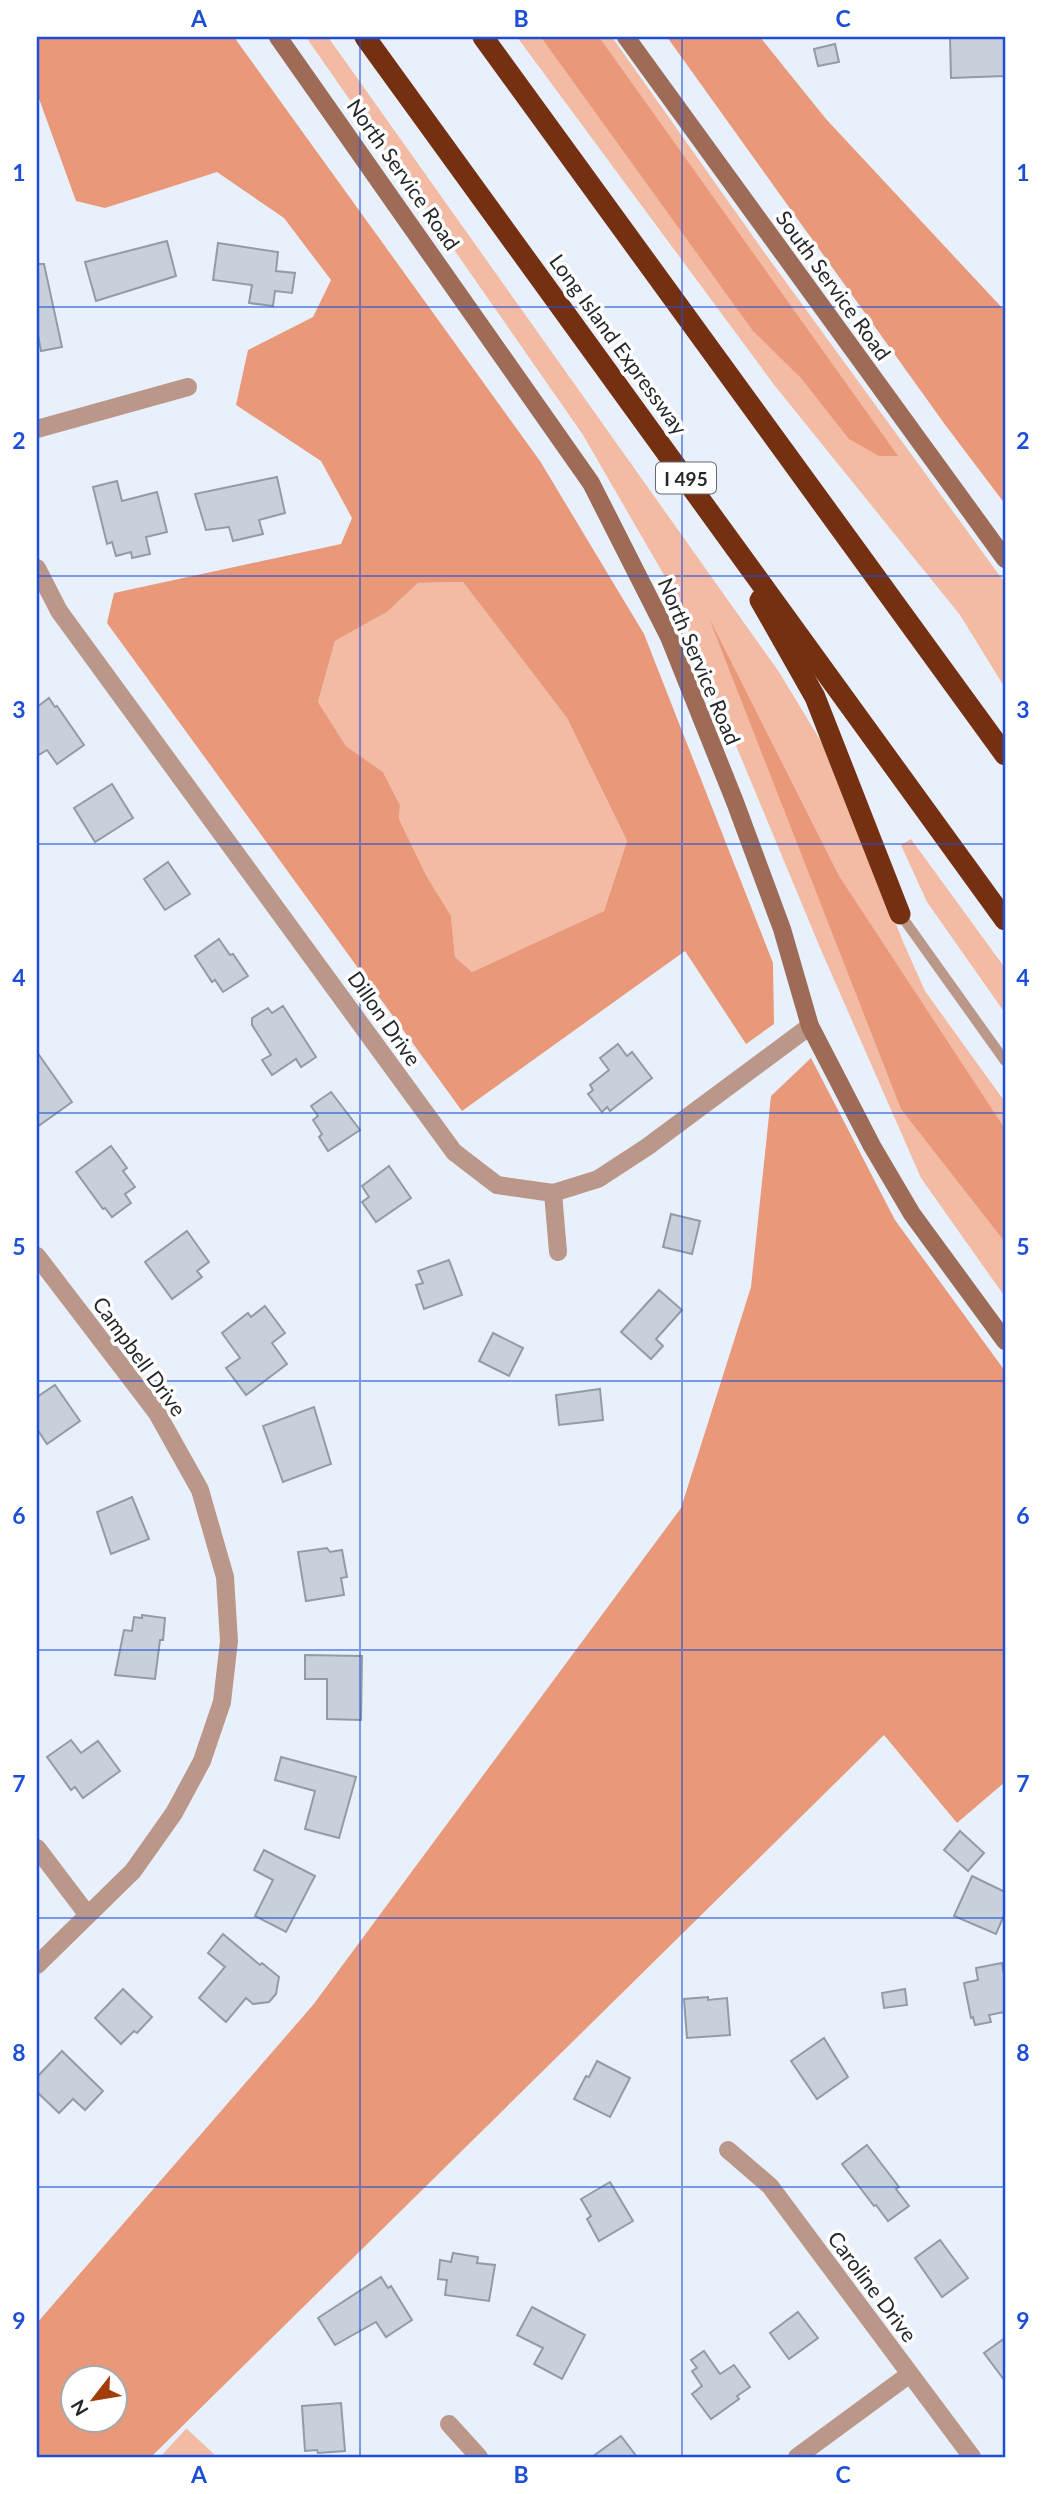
<svg xmlns="http://www.w3.org/2000/svg" width="1042" height="2494" viewBox="0 0 1042 2494" font-family="Lato,sans-serif">
	<style>
		.green { fill: #f3baa4 }
		.forest { fill: #e99879; fill-rule: evenodd }
		.building { fill: #c8d1db; stroke: #939ca5; stroke-width: 2 }
		.lines { fill: none; stroke-linecap: round; stroke-linejoin: round }
		.service { stroke: #bb9789; stroke-width: 10 }
		.minor { stroke: #bb9789; stroke-width: 18 }
		.secondary { stroke: #9e6b57; stroke-width: 18 }
		.motorway { stroke: #752f11; stroke-width: 21 }
		.grid { fill: none; stroke: #1d4ed8; stroke-width: 2; stroke-opacity: 0.55 }
		.labels { text-anchor: middle; dominant-baseline: central; stroke-width: 7; stroke-linejoin: round; paint-order: stroke }
		.shield { fill: #fff; stroke: #66686b; stroke-width: 2 }
		.shield-label { font-size: 19px; font-weight: bold; fill: #24282b }
		.street-label { font-size: 21px; fill: #24282b; stroke: #fff }
		.neatline { fill: none; stroke: #1d4ed8; stroke-width: 2.5 }
		.grid-label { font-size: 23px; text-anchor: middle; font-weight: bold; fill: #1d4ed8 }
	</style>
	<rect width="100%" height="100%" fill="#e8f1fb"/>
	<!-- green -->
	<g class="green">
		<path d="M306 37H328L779 672 828 753 904 944 925 991 1005 1102V1297L921 1178 821 950 668 582 583 435Z"/>
		<path d="M517 37H612L764 252 1005 583V688L960 615 775 386Z"/>
		<path d="M463 582 567 718 627 841 604 911 472 972 455 957 451 916 426 875 399 819 400 805 383 772 346 746 318 702 335 641 387 612 418 583Z"/>
		<path d="M911 839 1005 968V1013L927 902 901 845Z"/>
		<path d="M187 2428V2429L217 2457H160Z"/>
	</g>
	<!-- forest -->
	<g class="forest">
		<path d="M37 37H234L540 461 644 634 773 963 774 1024 746 1044 685 951 462 1111 107 623 114 593 341 544 352 518 321 461 236 405 248 350 313 317 331 280 284 218 217 172 105 208 76 201 37 93ZM463 582 567 718 627 841 604 911 472 972 455 957 451 916 426 875 399 819 400 805 383 772 346 746 318 702 335 641 387 612 418 583Z"/>
		<path d="M541 37H599L898 456H879L849 439 801 378 753 331Z"/>
		<path d="M667 37H760L826 119 1005 311V504L946 426Z"/>
		<path d="M709 618 839 876 1005 1129V1242L901 1109Z"/>
		<path d="M811 1058 895 1220 1005 1371V1782L957 1823 884 1735 151 2457H37V2323L313 2005 681 1508 751 1287 771 1096ZM116 2378V2420H74V2378Z"/>
	</g>
	<!-- building -->
	<g class="building">
		<path d="M950 37H1005V76L951 78Z"/>
		<path d="M835 44 839 62 818 66 814 49Z"/>
		<path d="M167 241 176 276 96 301 85 262Z"/>
		<path d="M218 243 278 252 276 271 295 273 292 293 275 291 273 306 249 303 252 285 213 280Z"/>
		<path d="M37 264H44L62 347 41 351 37 330Z"/>
		<path d="M277 477 285 513 259 520 263 534 233 541 229 527 206 530 195 494Z"/>
		<path d="M117 481 122 501 157 492 167 532 146 537 150 554 132 558 131 552 116 556 112 542 107 544 93 487Z"/>
		<path d="M49 698 55 707 57 706 84 745 57 764 47 750 37 756V707Z"/>
		<path d="M112 784 133 818 95 842 74 808Z"/>
		<path d="M168 862 190 894 165 910 144 879Z"/>
		<path d="M219 939 230 955 233 954 248 976 223 992 215 980 212 982 195 956Z"/>
		<path d="M283 1006 316 1057 301 1067 296 1059 272 1075 262 1060 271 1055 252 1025V1018L268 1008 272 1013Z"/>
		<path d="M618 1044 627 1056 632 1052 652 1078 610 1111 607 1107 602 1112 588 1094 593 1090 590 1085 609 1070 600 1058Z"/>
		<path d="M37 1052 72 1102 37 1127Z"/>
		<path d="M331 1092 360 1130 328 1151 319 1137 322 1134 313 1120 318 1116 311 1106Z"/>
		<path d="M111 1146 127 1168 123 1171 135 1187 125 1194 131 1203 112 1217 105 1208 103 1209 76 1172Z"/>
		<path d="M389 1166 411 1198 376 1222 362 1202 369 1197 362 1186Z"/>
		<path d="M671 1214 700 1221 692 1254 663 1247Z"/>
		<path d="M187 1231 209 1262 197 1271 202 1277 172 1299 145 1262Z"/>
		<path d="M449 1260 462 1295 424 1309 416 1285 423 1283 418 1271Z"/>
		<path d="M659 1290 682 1310 656 1339 663 1346 651 1359 621 1332Z"/>
		<path d="M265 1306 285 1333 272 1343 287 1364 246 1395 226 1368 240 1358 222 1333 248 1313 251 1317Z"/>
		<path d="M493 1333 523 1348 509 1376 479 1361Z"/>
		<path d="M55 1385 80 1421 47 1444 37 1429V1397Z"/>
		<path d="M600 1389 603 1420 559 1425 556 1395Z"/>
		<path d="M314 1407 331 1464 283 1482 263 1426Z"/>
		<path d="M132 1497 149 1539 111 1554 97 1512Z"/>
		<path d="M327 1548 330 1552 342 1550 347 1577 341 1578 344 1595 306 1601 298 1552Z"/>
		<path d="M142 1615 165 1618 163 1640H160L155 1679 115 1675 124 1630 132 1631 134 1617 142 1618Z"/>
		<path d="M305 1655 362 1656 361 1720 327 1719V1679H305Z"/>
		<path d="M71 1740 81 1753 98 1741 120 1771 83 1798 75 1787 71 1790 47 1757Z"/>
		<path d="M281 1757 356 1777 339 1838 305 1829 315 1791 275 1780Z"/>
		<path d="M960 1831 984 1853 968 1871 944 1850Z"/>
		<path d="M264 1850 315 1876 286 1932 255 1916 273 1880 254 1870Z"/>
		<path d="M972 1876 1005 1892V1913L996 1934 954 1916Z"/>
		<path d="M223 1934 260 1965 262 1963 279 1977 276 1994 269 2002 253 2004 246 1998 226 2022 199 1998 225 1967 208 1953Z"/>
		<path d="M1002 1963 1005 1980V2012L989 2015 991 2022 975 2025 973 2017 971 2018 964 1983 978 1980 976 1968Z"/>
		<path d="M123 1989 152 2017 137 2033 134 2031 121 2044 95 2018Z"/>
		<path d="M905 1989 907 2005 884 2008 882 1993Z"/>
		<path d="M708 1997V2000L727 1998 730 2035 687 2038 684 1999Z"/>
		<path d="M824 2038 848 2077 817 2099 791 2061Z"/>
		<path d="M62 2051 103 2091 85 2110 73 2099 59 2113 37 2092V2077Z"/>
		<path d="M597 2061 630 2078 610 2117 574 2099 586 2076 589 2077Z"/>
		<path d="M867 2145 899 2187 896 2189 909 2206 888 2221 876 2205 874 2206 842 2164Z"/>
		<path d="M610 2182 633 2221 599 2241 587 2219 591 2216 581 2199Z"/>
		<path d="M940 2240 968 2278 942 2297 915 2258Z"/>
		<path d="M453 2253 478 2257 477 2263 495 2265 489 2301 445 2295 447 2280 438 2279 440 2260 451 2262Z"/>
		<path d="M381 2277 388 2288 391 2286 412 2320 386 2337 376 2322 335 2345 318 2318Z"/>
		<path d="M532 2307 585 2335 562 2379 534 2364 543 2348 517 2335Z"/>
		<path d="M798 2312 818 2338 789 2359 770 2333Z"/>
		<path d="M1005 2338V2381L984 2353Z"/>
		<path d="M704 2351 720 2374 734 2365 750 2387 737 2396 739 2399 711 2419 692 2394 702 2386 692 2371 697 2368 691 2360Z"/>
		<path d="M341 2403 345 2451 318 2453 317 2450 305 2451 302 2406Z"/>
		<path d="M621 2436 637 2457H592Z"/>
	</g>
	<g class="lines">
		<!-- service -->
		<path class="service" d="M900 914 1005 1061"/>
		<!-- minor -->
		<g class="minor">
			<path d="M37 429 188 387"/>
			<path d="M37 568 59 611 454 1152 497 1185 553 1193 598 1179 647 1147 810 1026"/>
			<path d="M553 1193 558 1252"/>
			<path d="M37 1256 157 1413 200 1490 225 1577 229 1641 222 1702 202 1761 174 1813 133 1871 37 1965"/>
			<path d="M37 1848 87 1914"/>
			<path d="M728 2150 770 2186 972 2457"/>
			<path d="M449 2424 479 2457"/>
			<path d="M797 2457 910 2374"/>
		</g>
		<!-- secondary -->
		<g class="secondary">
			<path d="M278 37 591 483 669 637 735 802 782 929 810 1026 872 1146 912 1214 1005 1341"/>
			<path d="M626 37 1005 559"/>
		</g>
		<!-- motorway -->
		<g class="motorway">
			<path d="M365 37 1005 920"/>
			<path d="M483 37 1005 755"/>
			<path d="M760 600 815 697 900 914"/>
		</g>
	</g>
	<!-- grid -->
	<path class="grid" d="M360 37V2457M682 37V2457M37 307H1005M37 576H1005M37 844H1005M37 1113H1005M37 1381H1005M37 1650H1005M37 1918H1005M37 2187H1005"/>
	<g class="labels">
		<!-- shield labels -->
		<rect class="shield" x="656" y="462.5" width="60" height="31" rx="5"/>
		<g class="shield-label">
			<text x="686" y="478">I 495</text>
		</g>
		<!-- street labels -->
		<g class="street-label">
			<text transform="translate(404 174) rotate(55)">North Service Road</text>
			<text transform="translate(834 285) rotate(54)">South Service Road</text>
			<text transform="translate(619 344) rotate(54)">Long Island Expressway</text>
			<text transform="translate(700 661) rotate(67)">North Service Road</text>
			<text transform="translate(385 1018) rotate(55)">Dillon Drive</text>
			<text transform="translate(140 1356) rotate(54)">Campbell Drive</text>
			<text transform="translate(873 2286) rotate(53)">Caroline Drive</text>
		</g>
	</g>
	<!-- border -->
	<rect width="1042" height="2494" fill="none" stroke="#ffffff" stroke-width="77"/>
	<!-- north arrow -->
	<g transform="translate(94 2399) rotate(239)"><circle r="33" fill="#ffffff" stroke="#a7a9aa" stroke-width="2"/>
	<path d="M0-5L12 26L0 18L-12 26Z" fill="#a13d09"/>
	<text y="-10" font-size="19" font-weight="bold" text-anchor="middle" fill="#24282b">N</text>
	</g>
	<rect x="38" y="38" width="966" height="2418" class="neatline"/>
	<g class="grid-label">
		<text x="199" y="27">A</text>
		<text x="521" y="27">B</text>
		<text x="843" y="27">C</text>
		<text x="19" y="181">1</text>
		<text x="1023" y="181">1</text>
		<text x="19" y="449">2</text>
		<text x="1023" y="449">2</text>
		<text x="19" y="718">3</text>
		<text x="1023" y="718">3</text>
		<text x="19" y="986">4</text>
		<text x="1023" y="986">4</text>
		<text x="19" y="1255">5</text>
		<text x="1023" y="1255">5</text>
		<text x="19" y="1524">6</text>
		<text x="1023" y="1524">6</text>
		<text x="19" y="1792">7</text>
		<text x="1023" y="1792">7</text>
		<text x="19" y="2061">8</text>
		<text x="1023" y="2061">8</text>
		<text x="19" y="2329">9</text>
		<text x="1023" y="2329">9</text>
		<text x="199" y="2483">A</text>
		<text x="521" y="2483">B</text>
		<text x="843" y="2483">C</text>
	</g>
</svg>
